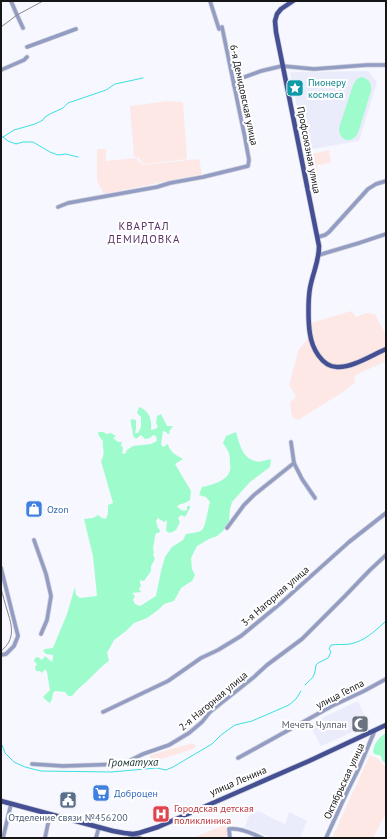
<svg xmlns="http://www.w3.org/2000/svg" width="387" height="839" viewBox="0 0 387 839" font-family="'PT Sans',sans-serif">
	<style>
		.industrial { fill: #fee8e6 }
		.built { fill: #eaecfc }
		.green { fill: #9efccc }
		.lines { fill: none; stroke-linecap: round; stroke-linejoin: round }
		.stream { stroke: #3be0e2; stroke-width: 1 }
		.minor-casing { stroke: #d2d3da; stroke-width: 5 }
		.major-casing { stroke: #d2d3da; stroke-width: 6 }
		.minor { stroke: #939cc3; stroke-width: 3.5 }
		.major { stroke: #454f93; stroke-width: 4.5 }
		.tram { stroke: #87878d; stroke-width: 1 }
		.labels { text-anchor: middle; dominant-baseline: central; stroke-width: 4; stroke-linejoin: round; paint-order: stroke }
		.culture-label { font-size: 10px; fill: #0d838f; stroke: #fff; text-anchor: start }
		.street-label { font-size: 10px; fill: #161619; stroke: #fff }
		.shop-label { font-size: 10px; fill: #366cbe; stroke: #fff; text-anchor: start }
		.worship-label { font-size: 10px; fill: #5b616d; stroke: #fff; text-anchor: end }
		.health-label { font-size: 10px; fill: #be3a42; stroke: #fff; text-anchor: start }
		.service-label { font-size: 10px; fill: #4e5e75; stroke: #fff }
		.neighbourhood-label { font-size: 11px; letter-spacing: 1px; fill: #5a3268; stroke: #fff }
		.water-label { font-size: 11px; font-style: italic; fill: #152f2f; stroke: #fff }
	</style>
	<rect width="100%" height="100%" fill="#f6f7ff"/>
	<!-- industrial -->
	<g class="industrial">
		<path d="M169 101 183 102 187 159 144 164 142 162V165L199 159 202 174 104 194 97 181V149H106V161L137 158 138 162H142L138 157H134L130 106Z"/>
		<path d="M329 150 331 163 317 165 318 178 310 179 307 171 304 156Z"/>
		<path d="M351 311 356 317 366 313 375 314 386 336V361L354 376 355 382 343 392 298 420 292 417 290 403 296 396 289 385 299 349 307 340 311 323Z"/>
		<path d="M193 743 196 747 190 750 152 762 150 755Z"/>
		<path d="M370 755 378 759 386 767V813L373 838H332Z"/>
		<path d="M225 825 228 831 229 838H196L195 837Z"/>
	</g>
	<!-- built -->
	<g class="built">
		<path d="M368 71 377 82 359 141 306 150 290 72Z"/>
		<path d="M358 701 369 725 321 746 309 724Z"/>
		<path d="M258 811 285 824 289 812 307 821 300 838H272L245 827 249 816Z"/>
	</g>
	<!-- green -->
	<g class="green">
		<path d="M361 77C369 78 372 84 371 91L358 133C351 145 339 141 339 128L353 85 357 79Z"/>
		<path d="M139 407C150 411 152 420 151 430L155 429 158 427 156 423 157 416 161 414 167 426H173L169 432 170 434H168L166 432 163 431 161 445 164 447 167 444 168 445C171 453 176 455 183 459L175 464 191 491 190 500C185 504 182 503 177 506L181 510 184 511 187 510V506H190V508L185 517 181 515 178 518 180 522 176 530 170 533 166 531 167 520 164 522 158 518 156 521 158 528 160 530 159 533H156C154 538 155 542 153 547L154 553 153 555 155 559 151 566V571L144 581 140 580V583L141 586 139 589 141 592 132 593 135 596 133 600 135 604 140 606 156 596 161 571 165 557 172 547 183 540 186 534C191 533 198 533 202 530 206 526 208 508 210 502L206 497 199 495 202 487C211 485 228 481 230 470 231 468 230 466 230 464 230 453 229 452 223 443L226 436 236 432C239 442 242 458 255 461 260 463 266 460 271 459L270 467 250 482 232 502 230 509 229 521 223 531 217 536 209 539 197 546 191 558 192 569 195 575 192 581 181 588 174 601 164 604 158 610 147 618 134 623 126 631 114 640 107 653 109 661C100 667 94 675 86 682 81 686 77 690 72 696H68L65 692 55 691 53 693 52 699 50 703 48 702 43 697 50 690 47 672 45 669 42 673 40 671H36L35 667 37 664 34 661 35 658 38 657 42 660 45 656 52 662 53 659V655L46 654 43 651 45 649 53 648 67 614 75 587 76 595 80 598 97 596 93 556 84 519 93 518 98 515 102 518 106 519 108 513V505L113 503 101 461C106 453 102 450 103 441L99 436 98 432H103L107 434 111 433 116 436 113 438 118 442H122L121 445 123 448 122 453 125 454 127 450 133 446 151 444 157 441 156 436 153 435 150 438 145 439 141 435 136 439 133 436C133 429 130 425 131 419L136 420V429L135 433H138L141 427V417L137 413Z"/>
		<path d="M386 733V764L382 760 381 756 378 755 374 754 373 751C374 744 379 737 386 733Z"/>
	</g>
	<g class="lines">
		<!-- stream -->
		<g class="stream">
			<path d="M1 137H3L14 130 35 124 43 120 45 117 50 114 63 108 68 103 106 90 115 84 143 78"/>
			<path d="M3 137 8 141 16 144 23 142H33L50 152 58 155 66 154 78 157"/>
			<path d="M305 685 313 677 315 672 316 665 318 663 328 658 331 652 329 649 331 645C337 644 344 645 350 644 365 641 375 631 386 621"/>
			<path d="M1 744 2 745 5 753 14 762 25 767 41 771 111 772 157 768 166 770 173 767 195 754 212 744 221 735 235 725 252 721 289 705 296 699 301 691"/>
		</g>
		<defs>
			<g id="minor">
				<path d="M11 1 17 15 23 28"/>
				<path d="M210 1 219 29"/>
				<path d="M27 47 76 29"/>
				<path d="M1 70 24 60 27 57"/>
				<path d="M234 85 239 79 261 71 282 66 314 69 367 65H386"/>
				<path d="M58 207 68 203 157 187 170 183 203 177 248 166 249 160 245 138 222 27"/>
				<path d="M318 237 325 235 329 232 368 189 376 184 386 181"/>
				<path d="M319 255 359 243 386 234"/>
				<path d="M294 463 302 479 315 498"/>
				<path d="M227 528 244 505 254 495 294 463 291 442"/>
				<path d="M34 540 46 574 51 596 47 620 41 634"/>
				<path d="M1 568 18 636 14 646 6 654 1 655"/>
				<path d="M103 712 168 681 201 658 218 650 241 636 281 603 349 542 386 513"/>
				<path d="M238 758 332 706 364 691 386 679"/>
				<path d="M32 764 63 766 123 764 143 754 169 745 189 733 202 722 210 712 254 677 267 665 302 639 344 597 370 570 386 555"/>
				<path d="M130 835 140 838"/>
				<path d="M3 838 11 804"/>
				<path d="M45 838 50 814"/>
				<path d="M96 838 99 827"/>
				<path d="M230 838 229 829C239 827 254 834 262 838"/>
				<path d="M326 838 347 792 359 768 375 730"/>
			</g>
			<g id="major">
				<path d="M293 1 281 9 277 14 275 21 276 32 319 246C319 262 313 272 310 288 308 299 308 322 310 334 312 348 322 367 337 367 352 368 372 355 386 349"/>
				<path d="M1 801 113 831 124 833 133 834 139 833 158 827 309 761 386 725"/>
			</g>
		</defs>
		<!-- minor casing -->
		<use href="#minor" class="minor-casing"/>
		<!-- major casing -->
		<use href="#major" class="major-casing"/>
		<!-- minor -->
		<use href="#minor" class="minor"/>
		<!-- major -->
		<use href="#major" class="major"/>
		<!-- tram -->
		<g class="tram">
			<path d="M1 27 17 15 43 1"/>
			<path d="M1 588C3 596 5 603 7 610 12 626 16 639 1 651"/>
		</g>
	</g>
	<!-- icons -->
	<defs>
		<symbol id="sight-square" viewBox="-11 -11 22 22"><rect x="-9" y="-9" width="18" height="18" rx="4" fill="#0f9aa8" stroke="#fff"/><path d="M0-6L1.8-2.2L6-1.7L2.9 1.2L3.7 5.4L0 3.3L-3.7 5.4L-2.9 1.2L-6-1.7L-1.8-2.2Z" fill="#fff"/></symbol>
		<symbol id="shop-square" viewBox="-11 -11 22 22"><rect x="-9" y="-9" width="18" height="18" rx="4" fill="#3f7fe0" stroke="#fff"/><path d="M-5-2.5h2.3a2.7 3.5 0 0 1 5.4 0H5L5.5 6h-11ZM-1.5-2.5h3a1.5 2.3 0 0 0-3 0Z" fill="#fff"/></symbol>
		<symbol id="mosque-square" viewBox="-11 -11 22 22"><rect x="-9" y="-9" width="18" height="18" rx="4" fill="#6b7280" stroke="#fff"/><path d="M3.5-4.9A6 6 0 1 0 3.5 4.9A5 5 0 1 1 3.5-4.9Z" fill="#fff"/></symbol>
		<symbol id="supermarket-square" viewBox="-11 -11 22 22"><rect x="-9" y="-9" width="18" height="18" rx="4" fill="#3f7fe0" stroke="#fff"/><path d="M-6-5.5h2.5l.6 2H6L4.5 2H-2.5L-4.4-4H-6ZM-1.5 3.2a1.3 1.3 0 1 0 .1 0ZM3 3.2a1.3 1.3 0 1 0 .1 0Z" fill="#fff"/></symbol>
		<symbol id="civic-square" viewBox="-11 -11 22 22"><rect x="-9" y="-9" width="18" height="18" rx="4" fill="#5c6f8a" stroke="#fff"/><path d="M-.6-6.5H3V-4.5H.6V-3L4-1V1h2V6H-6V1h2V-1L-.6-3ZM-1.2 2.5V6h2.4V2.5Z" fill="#fff"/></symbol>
		<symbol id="hospital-square" viewBox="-11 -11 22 22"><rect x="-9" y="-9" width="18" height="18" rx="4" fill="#e0444e" stroke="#fff"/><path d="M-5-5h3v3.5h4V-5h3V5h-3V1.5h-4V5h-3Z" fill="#fff"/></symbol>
	</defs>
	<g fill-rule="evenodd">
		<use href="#sight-square" x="285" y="78" width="20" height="20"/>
		<use href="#shop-square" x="24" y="499" width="20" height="20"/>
		<use href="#mosque-square" x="350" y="714" width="20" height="20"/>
		<use href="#supermarket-square" x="91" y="783" width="20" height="20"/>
		<use href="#civic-square" x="58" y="790" width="20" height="20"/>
		<use href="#hospital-square" x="151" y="804" width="20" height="20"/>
	</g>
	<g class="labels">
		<!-- culture labels -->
		<g class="culture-label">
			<text x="308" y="82">Пионеру<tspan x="308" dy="12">космоса</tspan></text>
		</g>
		<!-- street labels -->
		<g class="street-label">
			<text transform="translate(244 95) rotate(78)">6-я Демидовская улица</text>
			<text transform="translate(309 150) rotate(79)">Профсоюзная улица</text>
			<text transform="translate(275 596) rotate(-41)">3-я Нагорная улица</text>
			<text transform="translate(340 694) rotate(-27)">улица Геппа</text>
			<text transform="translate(213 701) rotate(-40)">2-я Нагорная улица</text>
			<text transform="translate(238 781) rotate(-23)">улица Ленина</text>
			<text transform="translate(344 781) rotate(-65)">Октябрьская улица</text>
		</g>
		<!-- shop labels -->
		<g class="shop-label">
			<text x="47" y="509">Ozon</text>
			<text x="114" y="793">Доброцен</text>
		</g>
		<!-- worship labels -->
		<g class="worship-label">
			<text x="347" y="724">Мечеть Чулпан</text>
		</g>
		<!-- health labels -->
		<g class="health-label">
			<text x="174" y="808">Городская детская<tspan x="174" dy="12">поликлиника</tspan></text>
		</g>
		<!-- service labels -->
		<g class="service-label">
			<text x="68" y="817">Отделение связи №456200</text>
		</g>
		<!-- neighbourhood labels -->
		<g class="neighbourhood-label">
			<text x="144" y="226">КВАРТАЛ<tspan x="144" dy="13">ДЕМИДОВКА</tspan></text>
		</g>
		<!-- water labels -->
		<g class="water-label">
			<text transform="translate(133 762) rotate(-1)">Громатуха</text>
		</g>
	</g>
	<!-- border -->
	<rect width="387" height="839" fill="none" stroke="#161619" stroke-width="4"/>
</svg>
